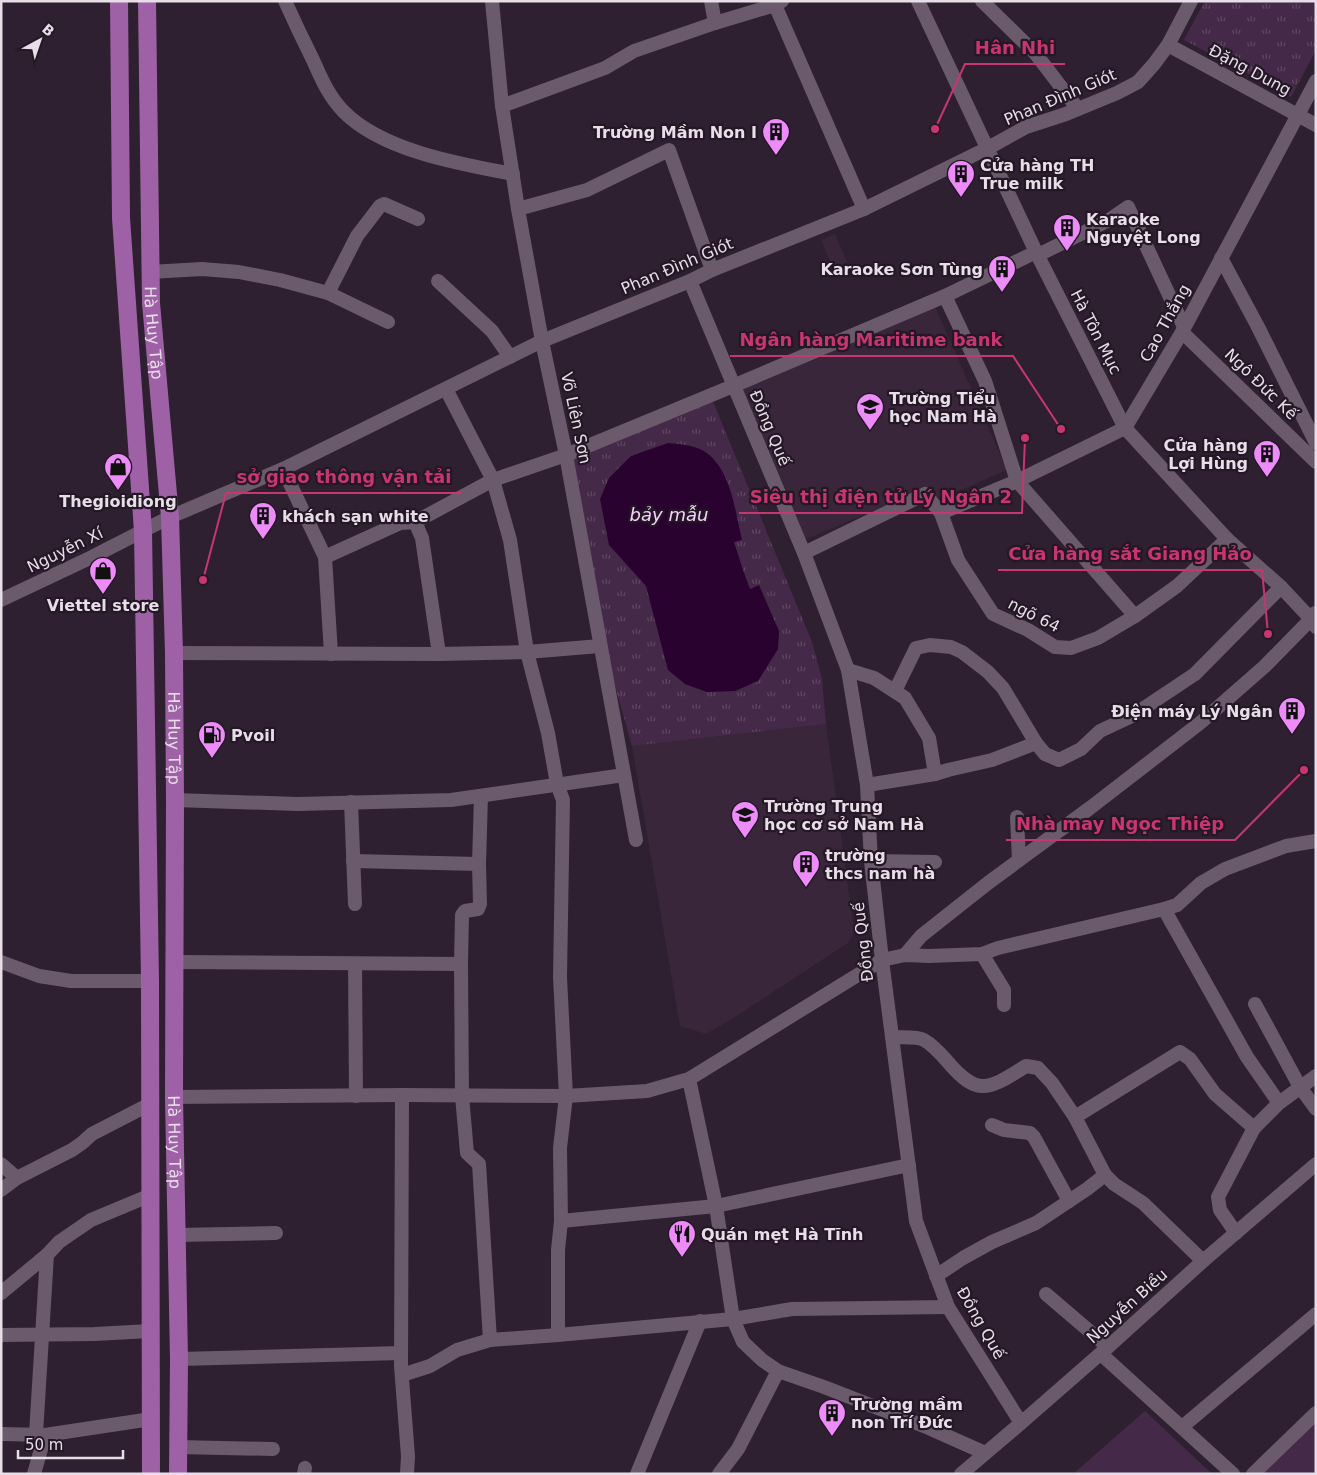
<svg xmlns="http://www.w3.org/2000/svg" width="1317" height="1475" viewBox="0 0 1317 1475" font-family="'DejaVu Sans',sans-serif">
	<style>
		.built { fill: #39263b }
		.grass { fill: url(#grass-tufts) }
		.garden { fill: #452948 }
		.water { fill: #2a022f }
		.lines { fill: none; stroke-linecap: round; stroke-linejoin: round }
		.minor { stroke: #6a5a6b; stroke-width: 14 }
		.major { stroke: #9f61a6; stroke-width: 18 }
		.labels { text-anchor: middle; dominant-baseline: central; stroke-width: 4.5; stroke-linejoin: round; paint-order: stroke }
		.street-label { font-size: 16px; fill: #e7dee8; stroke: #241726 }
		.poi-label { font-size: 16px; font-weight: bold; fill: #e7dee8; stroke: #241726; text-anchor: start }
		.water-label { font-size: 18px; font-style: italic; fill: #f9d1fd; stroke: #241726 }
		.leader { fill: none; stroke: #c83670; stroke-width: 2 }
		.callout-dot { fill: #c83670; stroke: #241726; stroke-width: 2 }
		.callout-label { font-size: 18px; text-anchor: middle; font-weight: bold; fill: #c83670; stroke: #241726; stroke-width: 4.5; stroke-linejoin: round; paint-order: stroke }
	</style>
	<defs>
		<pattern id="grass-tufts" width="24" height="20" patternUnits="userSpaceOnUse" patternTransform="scale(1.25)"><rect width="24" height="20" fill="#452948"/><path d="M3 7l-1-3M5 7V3M7 7l1-3M15 17l-1-3M17 17v-4M19 17l1-3" fill="none" stroke="#604862"/></pattern>
	</defs>
	<rect width="100%" height="100%" fill="#2e2030"/>
	<!-- built -->
	<g class="built">
		<path d="M835 234 847 262 833 268 821 240Z"/>
		<path d="M930 295 1007 470 940 499 926 489 797 543 729 382Z"/>
		<path d="M826 724 854 932 848 943 729 1021 706 1034 680 1026 632 746Z"/>
	</g>
	<!-- grass -->
	<g class="grass">
		<path d="M1205 1H1316V50L1291 97 1184 40Z"/>
		<path d="M712 399 812 642 822 679 826 724 632 746 597 622 567 453Z"/>
	</g>
	<!-- garden -->
	<g class="garden">
		<path d="M1145 1411 1212 1474H1073Z"/>
		<path d="M1316 1420V1474H1260Z"/>
	</g>
	<!-- water -->
	<path class="water" d="M668 443C679 444 691 445 702 450 731 466 735 511 742 540L734 542 743 570 750 589 759 585 779 631 778 649 758 681 735 691 707 692 685 684 668 670 646 586 609 545 600 499 609 478 631 456Z"/>
	<g class="lines">
		<!-- minor -->
		<g class="minor">
			<path d="M285 1C294 21 303 40 313 60 321 78 329 97 344 112 383 151 460 164 513 174"/>
			<path d="M492 1 502 106 518 209 542 341 566 455 636 840"/>
			<path d="M711 1 715 23"/>
			<path d="M918 1 1036 252 1125 428 1227 539 1281 587 1311 619 1316 627"/>
			<path d="M982 1 1035 53 1078 109"/>
			<path d="M775 5 864 209"/>
			<path d="M1168 45 1316 125"/>
			<path d="M502 106 605 68 634 51 715 23 775 5 782 1"/>
			<path d="M518 209 587 190 669 150 712 270"/>
			<path d="M1038 255 1109 220 1128 207 1184 327"/>
			<path d="M1221 258 1257 325 1316 443"/>
			<path d="M150 272 202 269 239 272 280 280 328 293 388 322"/>
			<path d="M438 281 492 331 510 357"/>
			<path d="M690 281 804 553 848 670 867 785 871 861 882 960 916 1221 948 1307 1021 1423"/>
			<path d="M328 293 357 236 380 206 384 204 418 219"/>
			<path d="M945 296 985 381 1017 481 1135 616"/>
			<path d="M1182 332 1316 462"/>
			<path d="M446 389 493 480 510 540 527 652 548 733 557 784 563 800 560 977 566 1096 560 1148 561 1221 558 1250V1335"/>
			<path d="M283 469 325 557 331 654"/>
			<path d="M941 513 1017 481 1125 428 1182 332 1316 81"/>
			<path d="M415 522 493 480 566 455 733 386 945 296 1036 252"/>
			<path d="M804 553 925 494 941 513 958 560 993 614 1028 630 1055 647 1071 648 1098 638 1135 616 1177 586 1227 539"/>
			<path d="M325 557 400 523 415 522 422 538 439 654"/>
			<path d="M1 600 90 558 170 517 283 469 542 341 690 281 712 270 864 209 988 148 1026 127 1066 114 1117 93 1138 82 1154 64 1168 45 1191 1"/>
			<path d="M174 653 439 654 527 652 600 646"/>
			<path d="M848 670 874 678 905 698 929 738 935 774"/>
			<path d="M895 691 916 648 930 645 951 647 962 652 988 672 1003 688 1036 743 1045 754 1059 760 1081 749 1100 731 1132 716 1195 674 1281 587"/>
			<path d="M867 785 935 774 948 770 992 760 1036 743"/>
			<path d="M481 796 479 864 480 904 478 909 465 911 462 915 461 964 462 1096 467 1153 479 1164 490 1340"/>
			<path d="M175 800 298 804 451 800 624 775"/>
			<path d="M351 802 355 904"/>
			<path d="M1017 817 1019 860"/>
			<path d="M353 861 479 864"/>
			<path d="M871 861 935 862"/>
			<path d="M1164 909 1247 1057 1279 1103"/>
			<path d="M982 954 1004 990V1005"/>
			<path d="M905 955 921 936 988 883 1090 808 1200 723 1265 666 1311 619 1315 613"/>
			<path d="M1 962 39 976 71 981H150"/>
			<path d="M175 962 461 964"/>
			<path d="M355 964 356 1096"/>
			<path d="M1255 1004 1300 1087 1316 1109"/>
			<path d="M893 1037C902 1038 916 1036 924 1040 933 1045 940 1053 947 1061 978 1098 989 1089 1026 1066L1038 1068 1052 1083 1075 1117 1105 1175 1114 1184 1143 1203 1203 1261"/>
			<path d="M689 1079 716 1206 733 1319 743 1342 762 1360 778 1371 824 1387 929 1428 985 1453"/>
			<path d="M402 1095 401 1366 408 1456 407 1474"/>
			<path d="M174 1097 402 1095 566 1096 647 1091 689 1079 882 960 905 955 929 956 982 954 998 948 1164 909 1177 905 1201 883 1225 869 1286 846 1316 841"/>
			<path d="M1075 1117 1180 1052 1190 1059 1215 1094 1254 1128"/>
			<path d="M992 1125 1004 1130 1030 1133 1034 1137 1069 1201"/>
			<path d="M1 1164 17 1178"/>
			<path d="M1 1190 17 1178 72 1150 82 1143 92 1134 150 1104"/>
			<path d="M561 1221 716 1206 909 1165"/>
			<path d="M1236 1233 1220 1210 1218 1197 1254 1128 1279 1103 1316 1076"/>
			<path d="M176 1235 276 1233"/>
			<path d="M936 1276 963 1258 992 1242 1036 1223 1087 1189 1105 1175"/>
			<path d="M1 1293 47 1255 59 1242 91 1220 151 1195"/>
			<path d="M1046 1294 1108 1347"/>
			<path d="M1 1335 95 1334 150 1331"/>
			<path d="M1101 1354 1233 1474"/>
			<path d="M179 1359 401 1353"/>
			<path d="M402 1375 430 1366 457 1350 490 1340 558 1335 733 1319 792 1309 948 1307"/>
			<path d="M1182 1427 1316 1314"/>
			<path d="M1 1434 45 1435 151 1419"/>
			<path d="M36 1434 47 1255"/>
			<path d="M178 1447 273 1449"/>
			<path d="M34 1474 45 1435"/>
			<path d="M304 1474 305 1468"/>
			<path d="M637 1474 700 1321"/>
			<path d="M719 1474 738 1449 778 1371"/>
			<path d="M961 1474 1021 1423 1108 1347 1203 1261 1316 1164"/>
			<path d="M1253 1474 1316 1413"/>
		</g>
		<!-- major -->
		<g class="major">
			<path d="M119 1 121 218 143 531 150 981 151 1474"/>
			<path id="s1" d="M147 1 151 303 170 517 174 653 175 800 174 1097 179 1359 178 1474"/>
		</g>
	</g>
	<!-- icons -->
	<defs>
		<symbol id="building-pin" viewBox="-11 -11 22 30"><path d="M0 17L-7.5 6A9.5 9.5 0 1 1 7.5 6Z" fill="#ed8cf9" stroke="#241726"/><path d="M-4-6H4V6H1V3H-1V6H-4ZM-2.5-4.3h1.7v1.8h-1.7ZM.8-4.3h1.7v1.8H.8ZM-2.5-1h1.7V.8h-1.7ZM.8-1h1.7V.8H.8Z" fill="#111"/></symbol>
		<symbol id="school-pin" viewBox="-11 -11 22 30"><path d="M0 17L-7.5 6A9.5 9.5 0 1 1 7.5 6Z" fill="#ed8cf9" stroke="#241726"/><path d="M0-5L7-2L0 1L-7-2ZM-4 1L0 2.5L4 1V4Q0 6-4 4Z" fill="#111"/></symbol>
		<symbol id="shop-pin" viewBox="-11 -11 22 30"><path d="M0 17L-7.5 6A9.5 9.5 0 1 1 7.5 6Z" fill="#ed8cf9" stroke="#241726"/><path d="M-5-2.5h2.3a2.7 3.5 0 0 1 5.4 0H5L5.5 6h-11ZM-1.5-2.5h3a1.5 2.3 0 0 0-3 0Z" fill="#111"/></symbol>
		<symbol id="fuel-pin" viewBox="-11 -11 22 30"><path d="M0 17L-7.5 6A9.5 9.5 0 1 1 7.5 6Z" fill="#ed8cf9" stroke="#241726"/><path d="M-5.5-6h7V0h2V4h1.3V-2.5L3-4.5l.8-.8L6-3V5H2.5V1h-1V6h-7ZM-4.2-4.7v3.2H.2V-4.7Z" fill="#111"/></symbol>
		<symbol id="restaurant-pin" viewBox="-11 -11 22 30"><path d="M0 17L-7.5 6A9.5 9.5 0 1 1 7.5 6Z" fill="#ed8cf9" stroke="#241726"/><path d="M-5-6h1v4h1v-4h1v4h1v-4h1v5L-1.5 .5V6h-2V.5L-5-1ZM5-6V6H3V1.5H1.5Q1.5-4 5-6Z" fill="#111"/></symbol>
	</defs>
	<g fill-rule="evenodd">
		<use href="#building-pin" x="760" y="116" width="32" height="43"/>
		<use href="#building-pin" x="945" y="158" width="32" height="43"/>
		<use href="#building-pin" x="1051" y="212" width="32" height="43"/>
		<use href="#building-pin" x="986" y="253" width="32" height="43"/>
		<use href="#school-pin" x="854" y="391" width="32" height="43"/>
		<use href="#building-pin" x="1251" y="438" width="32" height="43"/>
		<use href="#shop-pin" x="102" y="451" width="32" height="43"/>
		<use href="#building-pin" x="247" y="500" width="32" height="43"/>
		<use href="#shop-pin" x="87" y="555" width="32" height="43"/>
		<use href="#building-pin" x="1276" y="695" width="32" height="43"/>
		<use href="#fuel-pin" x="196" y="719" width="32" height="43"/>
		<use href="#school-pin" x="729" y="799" width="32" height="43"/>
		<use href="#building-pin" x="790" y="848" width="32" height="43"/>
		<use href="#restaurant-pin" x="666" y="1218" width="32" height="43"/>
		<use href="#building-pin" x="816" y="1397" width="32" height="43"/>
	</g>
	<g class="labels">
		<!-- street labels -->
		<g class="street-label">
			<text transform="translate(1250 70) rotate(28)">Đặng Dung</text>
			<text transform="translate(1060 97) rotate(-23)">Phan Đình Giót</text>
			<text transform="translate(677 266) rotate(-23)">Phan Đình Giót</text>
			<text transform="translate(1165 323) rotate(-61)">Cao Thắng</text>
			<text transform="translate(1096 332) rotate(63)">Hà Tôn Mục</text>
			<text stroke="none"><textPath href="#s1" startOffset="332">Hà Huy Tập</textPath></text>
			<text transform="translate(1261 384) rotate(44)">Ngô Đức Kế</text>
			<text transform="translate(576 418) rotate(78)">Võ Liên Sơn</text>
			<text transform="translate(770 428) rotate(67)">Đồng Quế</text>
			<text transform="translate(65 550) rotate(-26)">Nguyễn Xí</text>
			<text transform="translate(1034 615) rotate(27)">ngõ 64</text>
			<text stroke="none"><textPath href="#s1" startOffset="738">Hà Huy Tập</textPath></text>
			<text transform="translate(863 942) rotate(-97)">Đồng Quế</text>
			<text stroke="none"><textPath href="#s1" startOffset="1142">Hà Huy Tập</textPath></text>
			<text transform="translate(1127 1306) rotate(-42)">Nguyễn Biểu</text>
			<text transform="translate(981 1323) rotate(60)">Đồng Quế</text>
		</g>
		<!-- poi labels -->
		<g class="poi-label">
			<text x="757" y="132" text-anchor="end">Trường Mầm Non I</text>
			<text x="980" y="165">Cửa hàng TH<tspan x="980" dy="18">True milk</tspan></text>
			<text x="1086" y="219">Karaoke<tspan x="1086" dy="18">Nguyệt Long</tspan></text>
			<text x="983" y="269" text-anchor="end">Karaoke Sơn Tùng</text>
			<text x="889" y="398">Trường Tiểu<tspan x="889" dy="18">học Nam Hà</tspan></text>
			<text x="1248" y="445" text-anchor="end">Cửa hàng<tspan x="1248" dy="18">Lợi Hùng</tspan></text>
			<text x="118" y="501" text-anchor="middle">Thegioidiong</text>
			<text x="282" y="516">khách sạn white</text>
			<text x="103" y="605" text-anchor="middle">Viettel store</text>
			<text x="1273" y="711" text-anchor="end">Điện máy Lý Ngân</text>
			<text x="231" y="735">Pvoil</text>
			<text x="764" y="806">Trường Trung<tspan x="764" dy="18">học cơ sở Nam Hà</tspan></text>
			<text x="825" y="855">trường<tspan x="825" dy="18">thcs nam hà</tspan></text>
			<text x="701" y="1234">Quán mẹt Hà Tĩnh</text>
			<text x="851" y="1404">Trường mầm<tspan x="851" dy="18">non Trí Đức</tspan></text>
		</g>
		<!-- water labels -->
		<g class="water-label">
			<text x="669" y="514">bảy mẫu</text>
		</g>
	</g>
	<!-- callouts -->
	<path class="leader" d="M935 129L965 64H1065M1061 429L1013 356H730M203 580L226 493H461M1025 438L1022 513H739M1268 634L1262 570H998M1304 770L1235 840H1006"/>
	<g class="callout-dot">
		<circle cx="935" cy="129" r="5"/>
		<circle cx="1061" cy="429" r="5"/>
		<circle cx="203" cy="580" r="5"/>
		<circle cx="1025" cy="438" r="5"/>
		<circle cx="1268" cy="634" r="5"/>
		<circle cx="1304" cy="770" r="5"/>
	</g>
	<g class="callout-label">
		<text x="1015" y="54">Hân Nhi</text>
		<text x="871" y="346">Ngân hàng Maritime bank</text>
		<text x="344" y="483">sở giao thông vận tải</text>
		<text x="881" y="503">Siêu thị điện tử Lý Ngân 2</text>
		<text x="1130" y="560">Cửa hàng sắt Giang Hảo</text>
		<text x="1120" y="830">Nhà may Ngọc Thiệp</text>
	</g>
	<!-- border -->
	<rect width="1317" height="1475" fill="none" stroke="#e7dee8" stroke-width="5"/>
	<!-- north arrow -->
	<g transform="translate(40 40) rotate(40)" stroke="#241726" stroke-width="4" paint-order="stroke">
	<path d="M0-4L9 19L0 12L-9 19Z" fill="#e7dee8"/>
	<text y="-8" font-size="14" font-weight="bold" text-anchor="middle" fill="#e7dee8">B</text>
	</g>
	<!-- scale -->
	<path d="M18 1450v8h105v-8" fill="none" stroke="#e7dee8" stroke-width="2.5"/>
	<text x="25" y="1450" font-size="15" fill="#e7dee8" stroke="#241726" stroke-width="4" paint-order="stroke">50 m</text>
</svg>
